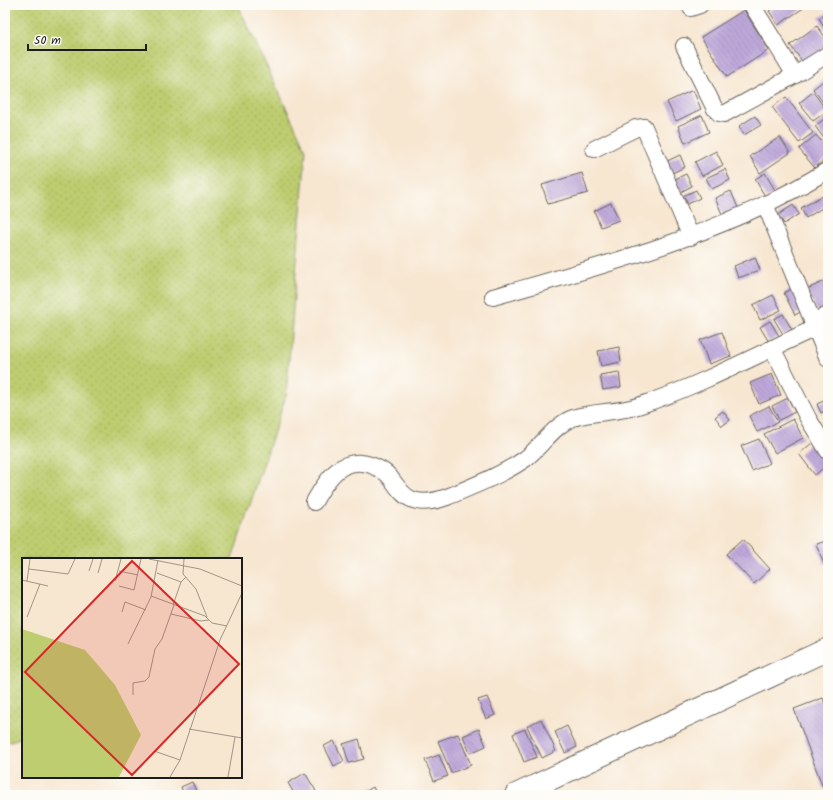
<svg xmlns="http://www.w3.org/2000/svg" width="833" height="800" viewBox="0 0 833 800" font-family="Kalam,sans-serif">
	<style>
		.grass { fill: url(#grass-dots); stroke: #6c7446 }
		.building { fill: url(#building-back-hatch) }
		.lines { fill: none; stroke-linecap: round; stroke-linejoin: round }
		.street-casing { stroke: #69635b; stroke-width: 18 }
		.secondary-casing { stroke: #69635b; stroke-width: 24 }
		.street { stroke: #fff; stroke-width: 16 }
		.secondary { stroke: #fff; stroke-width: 22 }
		.inset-road { fill: none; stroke: #9f9588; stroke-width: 1 }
		.view { fill: #d62828; fill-opacity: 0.15; stroke: #d62828; stroke-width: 2 }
		.inset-edge { fill: none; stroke: #1c1c1c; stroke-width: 2 }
	</style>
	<defs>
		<pattern id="grass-dots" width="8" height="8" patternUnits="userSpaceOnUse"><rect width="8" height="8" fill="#bdcd6f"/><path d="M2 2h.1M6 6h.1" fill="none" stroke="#a2af60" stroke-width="1.8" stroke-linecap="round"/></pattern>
		<pattern id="building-back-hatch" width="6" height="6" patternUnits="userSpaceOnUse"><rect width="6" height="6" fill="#bea7da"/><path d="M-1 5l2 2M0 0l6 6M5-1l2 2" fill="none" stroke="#a38fba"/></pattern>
	</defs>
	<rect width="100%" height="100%" fill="#fdfcf7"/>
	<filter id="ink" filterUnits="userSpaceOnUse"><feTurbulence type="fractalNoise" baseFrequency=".025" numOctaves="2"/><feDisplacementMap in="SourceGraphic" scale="8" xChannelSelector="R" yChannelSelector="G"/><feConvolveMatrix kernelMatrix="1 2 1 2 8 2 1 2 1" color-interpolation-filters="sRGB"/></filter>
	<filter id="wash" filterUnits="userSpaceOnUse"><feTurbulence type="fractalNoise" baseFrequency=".012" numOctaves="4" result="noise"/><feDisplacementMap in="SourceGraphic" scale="16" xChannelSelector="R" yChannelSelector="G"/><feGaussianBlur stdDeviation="0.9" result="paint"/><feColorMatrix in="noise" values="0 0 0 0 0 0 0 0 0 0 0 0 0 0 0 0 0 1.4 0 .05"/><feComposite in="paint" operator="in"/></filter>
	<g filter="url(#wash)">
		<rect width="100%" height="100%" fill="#f7e6d0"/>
		<!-- grass -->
		<path class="grass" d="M5 5H238L306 150 286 396 232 559H23V737L5 743Z"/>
		<g id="blocks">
			<!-- building -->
			<g class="building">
				<path d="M778 5H808L778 25 769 11Z"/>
				<path d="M744 10 769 50 727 77 701 37Z"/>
				<path d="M828 12V30L826 31 819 18Z"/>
				<path d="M817 26 828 41V46L804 64 790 45Z"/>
				<path d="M828 77V102L825 105 813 89Z"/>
				<path d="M693 90 701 109 676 121 667 102Z"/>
				<path d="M813 92 827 111 813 121 799 103Z"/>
				<path d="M786 97 813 133 799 143 772 107Z"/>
				<path d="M702 115 709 132 685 143 678 126Z"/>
				<path d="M755 116 761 125 744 135 739 126Z"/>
				<path d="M827 117 828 119V144L815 126Z"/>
				<path d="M816 135 828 149V156L815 168 799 149Z"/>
				<path d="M780 137 790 153 760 173 750 156Z"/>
				<path d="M716 151 723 165 702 176 695 162Z"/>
				<path d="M680 155 685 167 668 175 663 163Z"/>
				<path d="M725 169 730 180 712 189 706 178Z"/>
				<path d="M582 173 588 193 548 204 542 185Z"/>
				<path d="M765 173 776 192 766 198 755 179Z"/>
				<path d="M686 174 692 186 677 194 671 181Z"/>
				<path d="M696 190 700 198 688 204 683 196Z"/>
				<path d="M731 191 738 208 722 214 715 198Z"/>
				<path d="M822 196 827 205 806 218 801 208Z"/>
				<path d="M611 203 619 220 601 227 594 211Z"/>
				<path d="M793 205 799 214 784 224 778 215Z"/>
				<path d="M755 257 760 270 738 278 734 266Z"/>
				<path d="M827 280 828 306 817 311 807 289Z"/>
				<path d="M791 289 802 311 795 315 784 293Z"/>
				<path d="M773 295 781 310 760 320 753 305Z"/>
				<path d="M783 314 792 330 784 336 774 319Z"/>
				<path d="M770 321 779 336 769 342 760 327Z"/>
				<path d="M722 332 731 356 709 364 700 340Z"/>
				<path d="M619 347 621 362 601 366 598 351Z"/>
				<path d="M619 372 621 387 603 390 600 375Z"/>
				<path d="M772 374 781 395 759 404 750 383Z"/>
				<path d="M788 398 795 412 779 420 772 406Z"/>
				<path d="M828 399V409L821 413 817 404Z"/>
				<path d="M769 406 778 422 757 432 749 416Z"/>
				<path d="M723 411 730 420 722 426 715 417Z"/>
				<path d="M793 419 803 438 775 453 764 434Z"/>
				<path d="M759 439 770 463 752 471 741 446Z"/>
				<path d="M813 442 828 461V464L815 475 799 454Z"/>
				<path d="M743 539 770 569 754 584 726 554Z"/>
				<path d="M828 540V563L824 564 816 544Z"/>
				<path d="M487 697 495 715 486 719 478 700Z"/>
				<path d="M823 698 828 711V786L823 788 794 709Z"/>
				<path d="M541 719 556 751 542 758 527 726Z"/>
				<path d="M567 726 577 747 565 753 555 732Z"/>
				<path d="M479 729 486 746 470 753 463 736Z"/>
				<path d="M525 729 537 757 524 762 513 734Z"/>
				<path d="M458 734 471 765 451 773 438 741Z"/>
				<path d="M359 739 364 759 349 763 343 744Z"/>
				<path d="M334 741 344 761 334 766 324 746Z"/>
				<path d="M439 755 448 776 434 781 425 760Z"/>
				<path d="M305 773 316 791 310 795H295L288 783Z"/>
				<path d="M192 782 198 795H184L181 787Z"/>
				<path d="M373 787 377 795H360Z"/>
			</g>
		</g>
	</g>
	<g filter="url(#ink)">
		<use href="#blocks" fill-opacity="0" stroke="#69635b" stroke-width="1"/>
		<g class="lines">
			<defs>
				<g id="street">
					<path d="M752 5 795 75"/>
					<path d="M691 8 700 5"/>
					<path d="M684 46 715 109 719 113 724 114 795 75 828 54"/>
					<path d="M594 149 636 128 644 127 691 237"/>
					<path d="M765 204 828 359"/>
					<path d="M493 297C608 264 725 234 828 170"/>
					<path d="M812 322 828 315"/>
					<path d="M772 348 809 420 828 451"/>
					<path d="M314 502C327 479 342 455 371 465 378 468 384 470 389 476 396 484 401 495 411 499 422 504 436 501 447 497 473 486 502 475 525 459 541 447 554 425 573 418 594 411 617 413 638 406 699 386 757 355 815 328"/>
				</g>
				<path id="secondary" d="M516 795 828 649"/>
			</defs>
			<!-- street casing -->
			<use href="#street" class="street-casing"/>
			<!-- secondary casing -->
			<use href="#secondary" class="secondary-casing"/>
			<!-- street -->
			<use href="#street" class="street"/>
			<!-- secondary -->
			<use href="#secondary" class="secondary"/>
		</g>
	</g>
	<!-- overview -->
	<g transform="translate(22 558)">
		<rect width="220" height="220" fill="#f7e6d0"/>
		<path d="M0 71 63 92 93 127 119 177 97 219H0Z" fill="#bdcd6f"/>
		<path class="inset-road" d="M127 1 178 11 220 28M162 1 161 16 174 31 185 59M7 11 46 16 53 1M67 13 71 1M97 13 116 17M76 15 80 1M135 15 159 24M0 22 26 28M5 23 8 1M93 23 99 1M97 28 112 32 119 1M129 38 183 58 190 65 205 68M151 47 159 24 164 19M100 54 103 44 124 52M149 56 179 63 187 62M5 59 18 26M106 86 129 39 136 2M111 137V125L123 123 127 119 133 91 140 81 152 47M167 171 220 180M132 193 158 202M148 219 158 202 198 82 220 35M206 219 213 179"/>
		<path class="view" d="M110 3 217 106 110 217 3 114Z"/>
		<rect width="220" height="220" class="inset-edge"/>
	</g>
	<!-- margin -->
	<rect width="833" height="800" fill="none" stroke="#fdfcf7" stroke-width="20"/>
	<!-- scale -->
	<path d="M28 44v6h118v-6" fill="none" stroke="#1c1c1c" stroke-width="2"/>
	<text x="34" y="44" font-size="12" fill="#1c1c1c" stroke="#fdfcf7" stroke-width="3" paint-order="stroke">50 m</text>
</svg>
